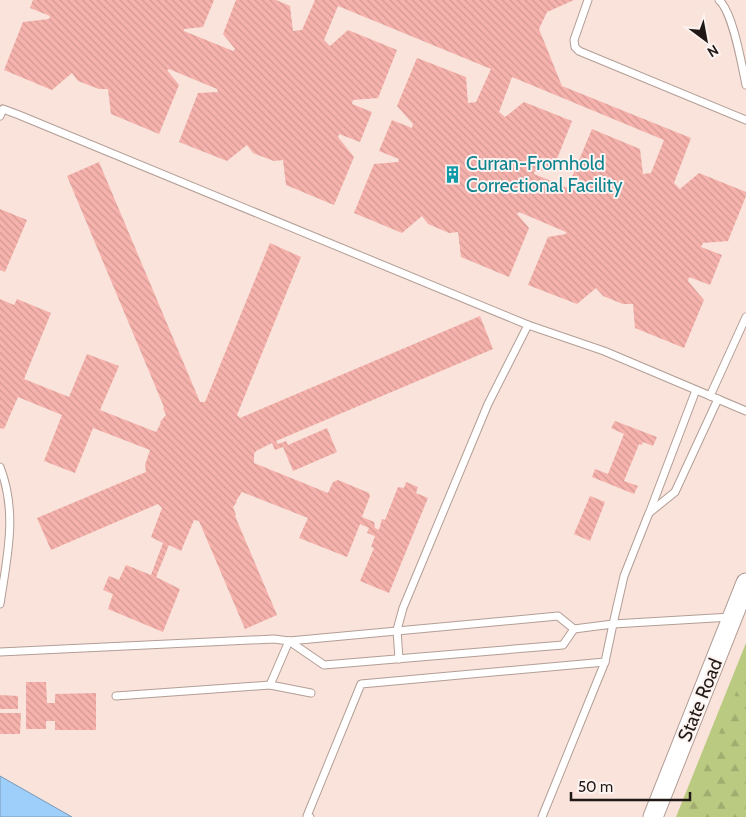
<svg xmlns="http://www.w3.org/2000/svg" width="746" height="817" viewBox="0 0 746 817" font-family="Cabin,sans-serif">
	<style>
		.green { fill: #baca81 }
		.forest { fill: url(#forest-firs) }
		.water { fill: #9ecffb; stroke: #7898b6 }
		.building { fill: url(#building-back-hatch); fill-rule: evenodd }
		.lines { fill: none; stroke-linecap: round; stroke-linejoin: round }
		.service-casing { stroke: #b29e96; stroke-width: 9 }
		.secondary-casing { stroke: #b29e96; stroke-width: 21 }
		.service { stroke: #fff; stroke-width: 7 }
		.secondary { stroke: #fff; stroke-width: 19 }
		.labels { text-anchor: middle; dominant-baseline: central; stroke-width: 4; stroke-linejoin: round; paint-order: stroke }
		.culture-label { font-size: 19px; fill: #0d838f; stroke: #fcf3f0; text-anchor: start }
		.street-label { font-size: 19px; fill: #211916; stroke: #fcf3f0 }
	</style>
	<defs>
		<pattern id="forest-firs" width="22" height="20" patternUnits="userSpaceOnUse" patternTransform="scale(1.25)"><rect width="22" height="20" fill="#baca81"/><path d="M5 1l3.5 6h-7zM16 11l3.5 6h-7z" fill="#a0ad6f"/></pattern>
		<pattern id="building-back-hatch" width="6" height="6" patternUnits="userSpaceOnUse" patternTransform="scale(1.25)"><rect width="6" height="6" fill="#f6b2ac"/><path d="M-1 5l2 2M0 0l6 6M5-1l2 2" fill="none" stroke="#d39893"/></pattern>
	</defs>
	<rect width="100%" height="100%" fill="#f9e3da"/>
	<!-- green -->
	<path class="green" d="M746 643V817H676Z"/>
	<!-- forest -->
	<path class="forest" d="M746 668V817H685Z"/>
	<!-- water -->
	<path class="water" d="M0 776 72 817H0Z"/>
	<!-- building -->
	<g class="building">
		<path d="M33 0H214L203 27 184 29V31L233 51 235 49 223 34 236 0H276L290 6 293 31 302 30 315 0H574L547 12 539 29 562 86 691 138 674 183 680 189 699 173 746 192V196L728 241 703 243 701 247 722 255 710 285 689 277 688 281 704 300 684 348 635 328 633 304H623L603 296 596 288 577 304 528 285 548 237 566 234V232L519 212 517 214 529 228 509 277 461 257 458 232 449 233 428 224 422 216 402 233 354 213 374 164 398 162 399 159 379 151 392 120 412 128 413 124 397 106 417 58 466 77 468 103 476 102 491 69 338 6 324 40 330 46 348 30 397 50 378 98 353 100 352 104 372 112 360 142 339 134 338 137 354 157 334 205 286 185 283 160 274 161 253 153 247 145 227 161 179 142 198 93 218 92 217 89 169 69 167 70 179 85 159 134 111 114 108 89H99L78 81 72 73 52 90 4 70 23 22 49 19 50 16 30 8ZM512 77 664 140 651 173 643 174 640 149 592 129 572 177 584 192 583 194 534 174V172L553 169 572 121 524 102 505 117 499 112Z"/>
		<path d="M99 162 200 402H205L270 243 301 257 237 415 240 418 480 316 493 349 276 441 278 444 286 441 288 445 327 428 337 452 293 471 283 447 275 450 272 443 256 451 254 454V463L328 493 333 482 338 480 369 493 370 496 362 517 374 522 375 528 379 530 382 519 385 520 398 487 404 488 406 482 418 487 416 493 428 498 389 593 360 581 374 548 371 547 375 536 367 533 369 528 360 524 347 557 299 538 308 518 242 492 236 501 237 502 233 507 236 515 235 516 277 615 245 629 199 521 194 520 181 551 169 545 156 577 180 589 163 632 108 609 113 594 103 590 109 576 119 580 126 565 151 575 163 543 151 537 162 508 158 504 51 550 37 518 146 472 145 465 150 450 93 428 75 473 44 461 62 415 18 397 4 429 0 428V299L14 305 17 299 51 313 24 379 69 397 87 354 119 366 100 410 156 432 161 423 160 422 166 415 163 408 164 407 67 176Z"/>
		<path d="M0 209 27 220 5 272 0 270Z"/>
		<path d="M615 421 657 437 653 446 643 442 642 445 639 444 624 481 638 486 634 494 592 477 595 469 608 474 624 434 611 428Z"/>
		<path d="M590 496 605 502 590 541 574 534Z"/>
		<path d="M26 682H46L47 703H55V694L96 693V730H55V721H46V729H26Z"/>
		<path d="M0 695 18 696V709H0Z"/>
		<path d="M0 713H21L20 734H0Z"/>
	</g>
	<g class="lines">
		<defs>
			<g id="service">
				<path d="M588 0 574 40 575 47 579 51 746 120"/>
				<path d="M719 0C733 12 742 66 746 85"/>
				<path d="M0 116 3 109 19 115 528 325 604 351 746 411"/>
				<path d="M710 396 746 317"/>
				<path d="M718 399 675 492 649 513 624 576 613 624 731 617"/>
				<path d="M0 467C18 513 7 557 0 604"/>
				<path d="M650 511 696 390"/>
				<path d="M289 641 324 665 563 645 574 629"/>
				<path d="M0 652 274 639 289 641 558 616 574 629 613 624 605 662 542 817"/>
				<path d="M399 659 397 630 403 608 488 404 528 325"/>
				<path d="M270 685 311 693"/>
				<path d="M116 696 270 685 289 641"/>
				<path d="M310 817 307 816 361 684 605 662"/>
			</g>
			<path id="secondary" d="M653 817 746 583"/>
		</defs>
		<!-- service casing -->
		<use href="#service" class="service-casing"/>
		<!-- secondary casing -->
		<use href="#secondary" class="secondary-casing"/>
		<!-- service -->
		<use href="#service" class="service"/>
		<!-- secondary -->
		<use href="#secondary" class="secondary"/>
	</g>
	<!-- icons -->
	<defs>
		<symbol id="building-bare" viewBox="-9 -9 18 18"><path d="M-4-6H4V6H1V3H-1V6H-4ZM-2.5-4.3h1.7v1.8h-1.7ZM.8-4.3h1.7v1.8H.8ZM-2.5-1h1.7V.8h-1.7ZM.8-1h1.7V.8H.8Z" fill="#0f9aa8" stroke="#fcf3f0" stroke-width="2.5" paint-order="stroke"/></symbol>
	</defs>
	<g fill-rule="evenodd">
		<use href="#building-bare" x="440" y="162" width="25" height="25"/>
	</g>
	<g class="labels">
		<!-- culture labels -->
		<g class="culture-label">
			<text x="466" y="163">Curran-Fromhold<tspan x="466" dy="22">Correctional Facility</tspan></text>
		</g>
		<!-- street labels -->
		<g class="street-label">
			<text transform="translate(700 700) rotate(-68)">State Road</text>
		</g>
	</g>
	<!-- north arrow -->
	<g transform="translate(706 40) rotate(148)" stroke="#fcf3f0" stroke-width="4" paint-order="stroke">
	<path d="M0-4L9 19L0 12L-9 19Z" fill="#211916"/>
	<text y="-8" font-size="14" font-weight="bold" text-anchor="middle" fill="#211916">N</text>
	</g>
	<!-- scale -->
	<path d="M571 792v8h119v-8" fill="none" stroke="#211916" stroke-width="2.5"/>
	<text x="578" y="792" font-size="15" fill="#211916" stroke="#fcf3f0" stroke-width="4" paint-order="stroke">50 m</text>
</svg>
